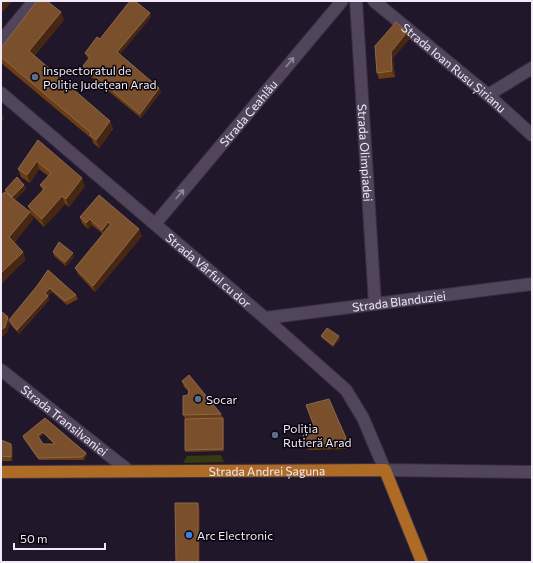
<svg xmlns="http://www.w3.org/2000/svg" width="533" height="563" viewBox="0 0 533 563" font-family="Commissioner,sans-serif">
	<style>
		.green { fill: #373a0e }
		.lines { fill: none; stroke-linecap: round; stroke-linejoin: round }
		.minor-casing { stroke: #393141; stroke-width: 14 }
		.major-casing { stroke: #393141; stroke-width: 14 }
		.minor { stroke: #51455c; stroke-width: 12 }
		.major { stroke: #ae6b25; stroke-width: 12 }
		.wall { fill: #6a3d13; fill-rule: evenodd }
		.shaded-wall { fill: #472612 }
		.building { fill: #794f2c; stroke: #8c684c; fill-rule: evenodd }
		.oneway { stroke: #91879a }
		.service-dot { fill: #5c6f8a; stroke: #09050d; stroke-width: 1.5 }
		.shop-dot { fill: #3f7fe0; stroke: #09050d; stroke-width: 1.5 }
		.labels { text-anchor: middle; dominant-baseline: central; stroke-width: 3; stroke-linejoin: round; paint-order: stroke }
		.street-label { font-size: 12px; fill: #f1e9f8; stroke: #09050d }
		.poi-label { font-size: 12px; fill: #f1e9f8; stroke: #09050d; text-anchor: start }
	</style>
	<rect width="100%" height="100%" fill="#21172b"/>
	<!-- green -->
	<path class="green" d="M221 455 224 462 183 463 187 456Z"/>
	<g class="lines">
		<defs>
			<g id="minor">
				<path id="s1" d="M356 1 375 304"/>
				<path id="s2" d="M374 1 488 95 532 135"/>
				<path d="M1 41 34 1"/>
				<path id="s3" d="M1 93 265 318 346 390 363 418 385 470 532 472"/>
				<path d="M488 95 532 68"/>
				<path id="s4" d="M155 224 342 1"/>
				<path id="s5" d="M265 318 532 284"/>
				<path id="s6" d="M1 370 129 471"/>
			</g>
			<g id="major">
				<path id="s7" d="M1 472 385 470 422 562"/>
			</g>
		</defs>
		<!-- minor casing -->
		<use href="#minor" class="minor-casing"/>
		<!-- major casing -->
		<use href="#major" class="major-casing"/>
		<!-- minor -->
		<use href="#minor" class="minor"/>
		<!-- major -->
		<use href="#major" class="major"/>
	</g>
	<!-- wall -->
	<g class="wall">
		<path d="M151 17 120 54 159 88 161 92 141 118 84 71 83 66 89 59 87 57 85 53 100 39Z"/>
		<path d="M64 20 34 56 110 121 113 129 99 148 93 143 92 139 1 63V57Z"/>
		<path d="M407 32 410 38 393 58 395 77 379 79 377 73Z"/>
		<path d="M38 140 85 186 69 207 65 204 44 227 31 214 28 206 43 191 40 185 48 176 39 169 30 183 21 177 18 169Z"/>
		<path d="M24 185 26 189 15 200 30 212 33 219 14 243 23 252 25 260 2 283 1 282V195L7 193 5 190Z"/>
		<path d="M99 195 142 236 95 292 78 274 75 268 103 234 92 225 88 229 82 223 80 217Z"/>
		<path d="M53 252 74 257 66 266 54 256Z"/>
		<path d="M48 270 76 295 78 299 67 305 52 292 48 296 49 300 19 334 11 325 9 320 37 286Z"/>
		<path d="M321 336 340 339 333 347 322 338Z"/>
		<path d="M182 381 221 414 224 420V451L185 452V419L183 415 189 392 184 387Z"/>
		<path d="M45 418 86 453 87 455 84 460H39L23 438V436ZM44 434 54 444H43L39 437Z"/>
		<path d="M303 435 348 444 345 449 308 450Z"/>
		<path d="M1 440 11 444 13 448 12 461H1Z"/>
	</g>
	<!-- shaded-wall -->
	<g class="shaded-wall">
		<path d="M2 1H12L1 14V3Z"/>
		<path d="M61 12 64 20 31 59 29 51Z"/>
		<path d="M150 13 151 17 119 56 117 52Z"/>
		<path d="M407 32 410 38 393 58 395 77 392 71 391 52Z"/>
		<path d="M159 88 161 92 141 118 140 114Z"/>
		<path d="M2 113 4 119 1 123V114Z"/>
		<path d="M110 121 113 129 99 148 96 140Z"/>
		<path d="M37 161 39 169 30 183 27 175Z"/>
		<path d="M82 178 85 186 69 207 66 199Z"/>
		<path d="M24 185 26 189 14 201 12 197Z"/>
		<path d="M62 196 65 204 44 227 42 219Z"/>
		<path d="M30 212 33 219 12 245 9 237Z"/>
		<path d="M90 219 92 225 88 229 86 223Z"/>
		<path d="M108 222 111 228 104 236 102 230Z"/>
		<path d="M139 229 142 236 95 292 93 286Z"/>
		<path d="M23 252 25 260 2 283 1 279V273Z"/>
		<path d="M73 253 74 257 66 266 65 262Z"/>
		<path d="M50 288 52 292 48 296 49 300 19 334 17 330 45 293Z"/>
		<path d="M8 317 10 323 7 333 1 338V330Z"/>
		<path d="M339 336 340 339 333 347V345Z"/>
		<path d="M223 418 224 420V451L223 449Z"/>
		<path d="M43 432 44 434 38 438V436Z"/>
		<path d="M346 438 348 444 345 449 343 443Z"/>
		<path d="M11 444 13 448 12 461 11 457Z"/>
		<path d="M86 453 87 455 84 460 83 457Z"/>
		<path d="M198 503 200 509V562H198Z"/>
	</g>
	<!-- building -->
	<g class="building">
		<path d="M37 1H47L61 12 29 51 110 121 96 140 90 135 91 133 1 57V48Z"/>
		<path d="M130 1H135L150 13 117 52 159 88 140 114 83 66 90 57 85 53 97 37 100 39Z"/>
		<path d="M396 22 407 32 391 52 392 71 377 73 375 46Z"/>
		<path d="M38 140 82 178 66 199 62 196 42 219 28 206 45 188 40 185 51 173 37 161 27 175 18 169Z"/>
		<path d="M17 177 24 185 12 197 5 190Z"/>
		<path d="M5 192 30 212 9 237 23 252 1 273V195Z"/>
		<path d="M99 195 139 229 93 286 75 268 111 224 108 222 102 230 90 219 86 223 80 217Z"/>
		<path d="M59 242 73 253 65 262 53 252Z"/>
		<path d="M48 270 76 295 65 301 50 288 45 293 48 296 17 330 9 320 37 286Z"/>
		<path d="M1 311 8 317 5 327 1 330Z"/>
		<path d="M327 328 339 336 333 345 321 336Z"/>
		<path d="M189 375 221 414 183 415V396L188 395 189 390 182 381Z"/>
		<path d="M329 399 346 438 343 443 305 444 303 435 317 434 306 405Z"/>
		<path d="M45 418 86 453 83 457 38 458 23 436ZM43 432 55 444H43L38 436Z"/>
		<path d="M223 418V449L185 450V419Z"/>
		<path d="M1 440 11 444V457L1 456Z"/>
		<path d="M175 503H198V562H176Z"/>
	</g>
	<!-- one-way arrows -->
	<defs><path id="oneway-shaft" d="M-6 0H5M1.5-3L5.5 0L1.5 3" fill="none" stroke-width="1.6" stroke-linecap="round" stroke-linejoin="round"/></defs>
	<g class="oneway">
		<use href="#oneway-shaft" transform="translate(290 62) rotate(-50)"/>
		<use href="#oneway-shaft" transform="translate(180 194) rotate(-50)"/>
	</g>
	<!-- markers -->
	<g class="service-dot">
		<circle cx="35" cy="77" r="4"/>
		<circle cx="198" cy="399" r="4"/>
		<circle cx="275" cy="435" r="4"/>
	</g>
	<circle class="shop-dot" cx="189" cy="535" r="4"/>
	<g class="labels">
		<!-- street labels -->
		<g class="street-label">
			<text stroke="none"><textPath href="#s2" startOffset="104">Strada Ioan Rusu Șirianu</textPath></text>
			<text stroke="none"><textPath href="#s4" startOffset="145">Strada Ceahlău</textPath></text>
			<text stroke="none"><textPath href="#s1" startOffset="152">Strada Olimpiadei</textPath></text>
			<text stroke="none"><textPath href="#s3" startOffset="273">Strada Vârful cu dor</textPath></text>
			<text stroke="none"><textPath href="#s5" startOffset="135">Strada Blanduziei</textPath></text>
			<text stroke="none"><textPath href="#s6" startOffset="81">Strada Transilvaniei</textPath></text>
			<text stroke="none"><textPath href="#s7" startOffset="266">Strada Andrei Șaguna</textPath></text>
		</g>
		<!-- poi labels -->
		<g class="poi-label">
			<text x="43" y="70">Inspectoratul de<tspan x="43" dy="14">Poliție Județean Arad</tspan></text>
			<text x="206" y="399">Socar</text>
			<text x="283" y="428">Poliția<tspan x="283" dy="14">Rutieră Arad</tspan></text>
			<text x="197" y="535">Arc Electronic</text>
		</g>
	</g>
	<!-- border -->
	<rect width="533" height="563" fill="none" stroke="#f1e9f8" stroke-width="4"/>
	<!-- scale -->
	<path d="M14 543v6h91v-6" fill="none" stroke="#f1e9f8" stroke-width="2"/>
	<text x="20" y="543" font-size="12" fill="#f1e9f8" stroke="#09050d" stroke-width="3" paint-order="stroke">50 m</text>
</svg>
